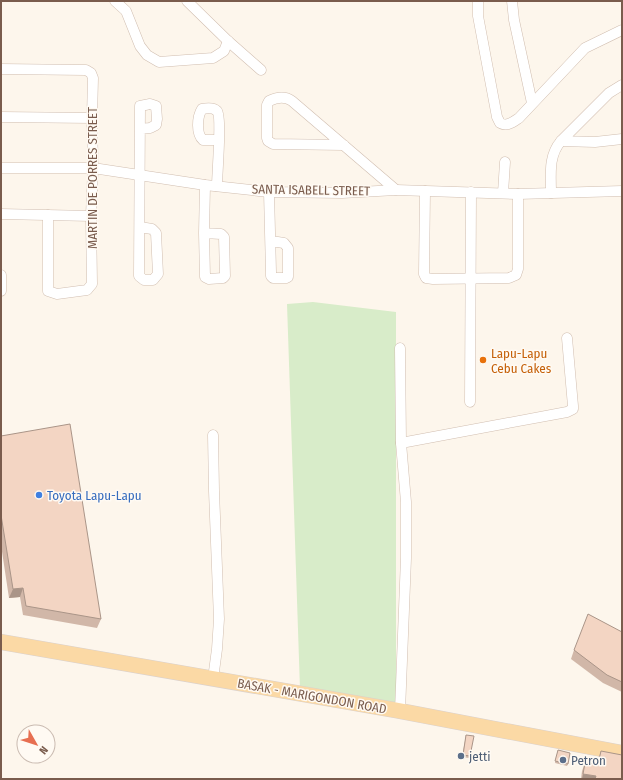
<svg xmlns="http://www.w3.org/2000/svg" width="623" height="780" viewBox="0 0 623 780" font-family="'Fira Sans Condensed',sans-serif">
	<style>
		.green { fill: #d8ecc9 }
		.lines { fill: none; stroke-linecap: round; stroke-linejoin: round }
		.street-casing { stroke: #d1beb0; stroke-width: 11 }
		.primary-casing { stroke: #dad1cd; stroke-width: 16 }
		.street { stroke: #fff; stroke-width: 10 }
		.primary { stroke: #fbd9a5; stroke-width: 15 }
		.wall { fill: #d1b7a8 }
		.shaded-wall { fill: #aa9588 }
		.building { fill: #f3d5c3; stroke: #aa9588 }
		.food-dot { fill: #e8710a; stroke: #fffaf3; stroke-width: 1.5 }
		.shop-dot { fill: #3f7fe0; stroke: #fffaf3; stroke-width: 1.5 }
		.service-dot { fill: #5c6f8a; stroke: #fffaf3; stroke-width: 1.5 }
		.labels { text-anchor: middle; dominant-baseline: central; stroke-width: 3; stroke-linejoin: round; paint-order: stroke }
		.street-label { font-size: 13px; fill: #7a5c4d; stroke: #fffaf3 }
		.food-label { font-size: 13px; fill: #c56008; stroke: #fffaf3; text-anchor: start }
		.shop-label { font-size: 13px; fill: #366cbe; stroke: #fffaf3; text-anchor: start }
		.service-label { font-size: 13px; fill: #4e5e75; stroke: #fffaf3; text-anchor: start }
	</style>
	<rect width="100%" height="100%" fill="#fdf6ec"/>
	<!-- green -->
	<path class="green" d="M313 302 396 312V703L300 689 287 304Z"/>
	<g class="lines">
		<defs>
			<g id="street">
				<path d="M115 1 126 11 140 46 147 55 159 62 213 58 224 51 228 41"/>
				<path d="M187 1 228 41 261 70"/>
				<path d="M478 1V16L497 117 500 123C507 127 513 122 519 118L585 48 622 30"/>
				<path d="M512 1 514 20 532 103"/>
				<path d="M1 69 86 70 91 73 93 78 92 118 93 168 91 216 92 284 87 290 57 294 48 291V215"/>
				<path d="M622 85 609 93 561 141 595 142 622 139"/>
				<path d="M1 117 92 118"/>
				<path d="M140 129 150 128 156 125 157 119 156 106 150 104 140 106 139 276 144 280H153L158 274 156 233 152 229 140 227"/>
				<path d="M344 145 273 144 268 141 267 138V105L269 101C277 97 285 96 292 101L396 190"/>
				<path d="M1 168H93L205 185 269 192 342 193 396 190 518 194 622 191"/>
				<path d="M217 186C217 175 222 117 217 111 213 107 207 108 202 109 197 117 196 134 203 140H219"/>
				<path d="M425 191 424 274 426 278 433 279 509 278 516 275 518 269V194"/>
				<path d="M269 192 271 272V276L273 278H286L288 277V248L284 243 271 241"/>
				<path d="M503 193 505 162"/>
				<path d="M551 193C551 175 548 156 561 141"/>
				<path d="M1 214 91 216"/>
				<path d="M204 233 221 234 224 237 225 276 223 278 209 279 205 277 204 233 205 185"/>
				<path d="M1 275V291"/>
				<path d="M400 348 401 443 406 502V558L400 711"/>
				<path d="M470 402 471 192"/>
				<path d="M401 443 567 412 573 409V406L567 338"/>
				<path d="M213 679 217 649 219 619 214 491 213 435"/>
			</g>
			<path id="primary" d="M1 642 395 710 622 753"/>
		</defs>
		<!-- street casing -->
		<use href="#street" class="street-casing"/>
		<!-- primary casing -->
		<use href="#primary" class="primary-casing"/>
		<!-- street -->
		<use href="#street" class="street"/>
		<!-- primary -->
		<use href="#primary" class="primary"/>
	</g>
	<!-- wall -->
	<g class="wall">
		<path d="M1 436 101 619 97 628 23 615 20 597 9 598 1 545Z"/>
		<path d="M622 632V692L603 683 571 659 574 650Z"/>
		<path d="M466 735 470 756 469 758 462 757Z"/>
		<path d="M558 750 568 764 567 766 555 763Z"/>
		<path d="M601 751 622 779H581L582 771 585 763 597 764Z"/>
	</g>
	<!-- shaded-wall -->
	<g class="shaded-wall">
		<path d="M23 588 20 597 9 598 13 589Z"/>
		<path d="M583 774 596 776 595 779H582Z"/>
	</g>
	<!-- building -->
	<g class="building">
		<path d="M70 424 101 619 26 606 23 588 13 589 1 515V436Z"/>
		<path d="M588 614 622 632V682L607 675 574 650Z"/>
		<path d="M466 735 474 736 470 756 463 755Z"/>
		<path d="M558 750 570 753 568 764 555 761Z"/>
		<path d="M601 751 622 755V779H595L596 776 583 774 585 763 598 764Z"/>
	</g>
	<!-- markers -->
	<circle class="food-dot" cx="483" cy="360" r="4"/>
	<circle class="shop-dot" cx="39" cy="495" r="4"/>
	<g class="service-dot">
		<circle cx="461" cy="756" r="4"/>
		<circle cx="563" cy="760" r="4"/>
	</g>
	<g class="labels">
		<!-- street labels -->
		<g class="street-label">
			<text transform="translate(92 178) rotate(-90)">MARTIN DE PORRES STREET</text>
			<text transform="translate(311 190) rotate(1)">SANTA ISABELL STREET</text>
			<text transform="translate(312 696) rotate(10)">BASAK - MARIGONDON ROAD</text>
		</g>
		<!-- food labels -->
		<g class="food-label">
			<text x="491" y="353">Lapu-Lapu<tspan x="491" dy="15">Cebu Cakes</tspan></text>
		</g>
		<!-- shop labels -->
		<g class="shop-label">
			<text x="47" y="495">Toyota Lapu-Lapu</text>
		</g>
		<!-- service labels -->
		<g class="service-label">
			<text x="469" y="756">jetti</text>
			<text x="571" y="760">Petron</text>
		</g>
	</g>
	<!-- border -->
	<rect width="623" height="780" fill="none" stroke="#7a5c4d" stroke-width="4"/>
	<!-- north arrow -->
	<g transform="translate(36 744) rotate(129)"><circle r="19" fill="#fffaf3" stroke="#cabbb1"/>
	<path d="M0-3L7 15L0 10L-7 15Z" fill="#e76f51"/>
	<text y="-6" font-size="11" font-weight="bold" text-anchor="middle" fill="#7a5c4d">N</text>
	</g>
</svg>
